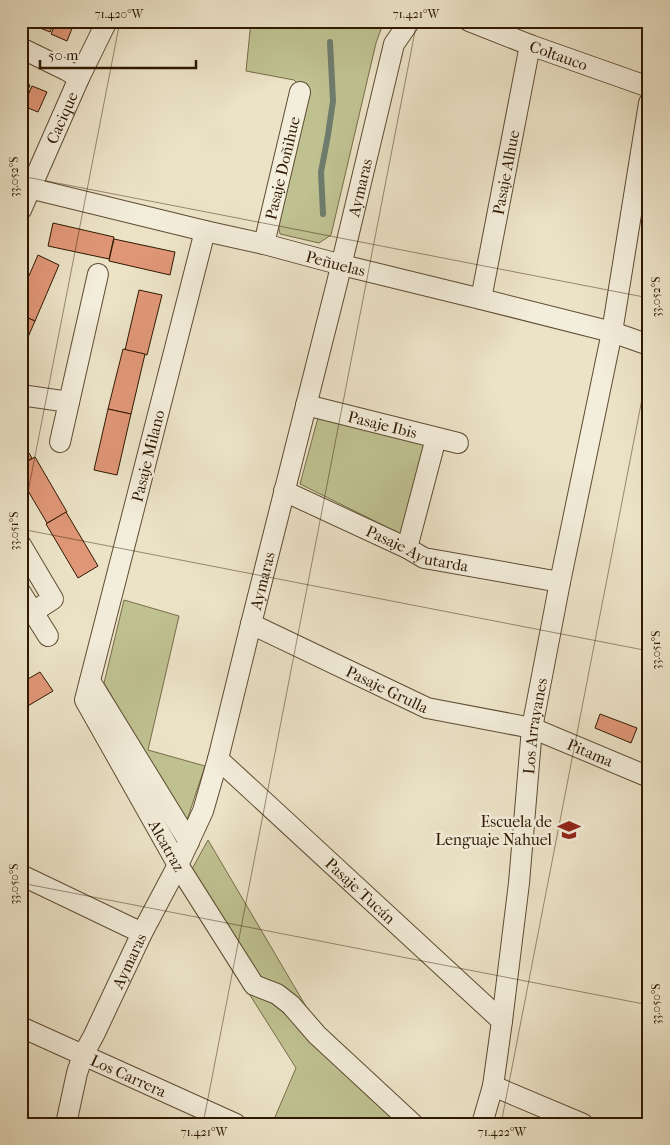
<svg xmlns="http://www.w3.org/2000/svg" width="670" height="1145" viewBox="0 0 670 1145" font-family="'IM FELL French Canon',serif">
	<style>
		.green { fill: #bfc191; stroke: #776d48 }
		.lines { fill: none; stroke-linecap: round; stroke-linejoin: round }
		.stream { stroke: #6f7c6d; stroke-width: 6 }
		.building { fill: #e09778; stroke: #2f1900 }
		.minor-casing { stroke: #5e4c32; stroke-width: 22 }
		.minor { stroke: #f3eddb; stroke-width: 20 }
		.ticks { fill: none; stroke: #2f1900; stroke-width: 1; stroke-opacity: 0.45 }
		.labels { text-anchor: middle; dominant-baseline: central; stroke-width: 5; stroke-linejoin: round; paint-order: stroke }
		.street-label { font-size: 16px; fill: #2f1900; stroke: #f3eddb }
		.poi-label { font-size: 16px; fill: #2f1900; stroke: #f3eddb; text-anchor: end }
		.neatline { fill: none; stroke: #2f1900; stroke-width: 2 }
		.ticks-label { font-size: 12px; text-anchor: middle; fill: #2f1900 }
	</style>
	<rect width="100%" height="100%" fill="#ece3c7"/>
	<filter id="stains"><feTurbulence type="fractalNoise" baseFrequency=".004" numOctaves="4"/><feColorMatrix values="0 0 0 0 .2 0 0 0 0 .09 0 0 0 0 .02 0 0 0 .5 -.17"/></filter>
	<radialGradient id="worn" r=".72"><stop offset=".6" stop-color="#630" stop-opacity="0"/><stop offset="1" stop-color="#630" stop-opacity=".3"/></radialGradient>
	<!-- green -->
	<g class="green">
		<path d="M251 21H388L381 29 376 43 331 235 319 243 280 234 277 219 306 92 294 80 246 71Z"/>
		<path d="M319 414 426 441 401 534 300 484Z"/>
		<path d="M124 600 179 616 148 750 205 766 186 823 104 683Z"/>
		<path d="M208 840 314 1020 286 991 253 972 192 869Z"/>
		<path d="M248 992 280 1005 401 1124H272L296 1068Z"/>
	</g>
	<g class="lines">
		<!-- stream -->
		<path class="stream" d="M323 214 321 172 328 135 333 101 330 42"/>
	</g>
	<!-- building -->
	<g class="building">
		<path d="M37 21H55L50 32 35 26Z"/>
		<path d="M57 21H75L67 41 51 34Z"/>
		<path d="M21 81 30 85 22 105H21Z"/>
		<path d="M32 86 47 92 38 112 23 106Z"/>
		<path d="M53 223 114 237 109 259 48 246Z"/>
		<path d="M114 239 175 252 170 275 109 261Z"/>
		<path d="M38 255 59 265 35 321 21 315V294Z"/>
		<path d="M139 290 162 295 147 355 125 350Z"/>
		<path d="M21 315 35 321 21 353Z"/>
		<path d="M123 349 145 354 131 414 108 409Z"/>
		<path d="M108 409 131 414 117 475 94 470Z"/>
		<path d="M21 440 32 458 21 465Z"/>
		<path d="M35 457 67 512 47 523 21 479V465Z"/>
		<path d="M66 512 98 566 78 578 46 524Z"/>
		<path d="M40 672 53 691 21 710V683Z"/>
		<path d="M600 714 637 728 631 743 595 728Z"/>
	</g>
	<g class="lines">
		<defs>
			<g id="minor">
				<path id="s1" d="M469 21 530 45 649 87"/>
				<path d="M21 48 66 70 79 78"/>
				<path id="s2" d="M21 186 205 231 264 244 342 265 481 299 612 332 649 345"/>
				<path id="s3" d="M21 210 79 78 107 21"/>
				<path id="s4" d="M205 231 85 700 178 865 254 985 277 994 291 1005 317 1035 413 1124"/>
				<path id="s5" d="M264 244 300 92"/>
				<path id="s6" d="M481 299 530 45"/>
				<path d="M21 395 69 402"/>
				<path id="s7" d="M306 405 458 443"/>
				<path d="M60 442 98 274"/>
				<path id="s8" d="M284 491 407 548 424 558 560 582"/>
				<path d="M21 545 53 599 33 612 21 593"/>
				<path d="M407 548 436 438"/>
				<path d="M33 612 48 636"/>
				<path id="s9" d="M251 624 427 708 532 728 649 777"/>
				<path d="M90 681 189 842"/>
				<path id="s10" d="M218 759 502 1021"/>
				<path d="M21 875 142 933"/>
				<path id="s11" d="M21 1027 236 1124"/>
				<path d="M493 1086 583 1124"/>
				<path id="s12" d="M66 1124 77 1073 83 1055 94 1035 142 933 178 865 203 811 218 759 251 624 337 283 394 44 410 21"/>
				<path id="s13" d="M482 1124 493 1086 502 1021 519 883 532 728 560 582 612 332 649 103"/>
			</g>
		</defs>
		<!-- minor casing -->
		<use href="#minor" class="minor-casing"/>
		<!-- minor -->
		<use href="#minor" class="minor"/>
	</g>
	<!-- ticks -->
	<path class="ticks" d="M21 176 649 298M21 528 120 21M21 529 649 651M21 883 649 1005M203 1124 417 21M501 1124 649 363"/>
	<!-- icons -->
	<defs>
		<symbol id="school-bare" viewBox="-9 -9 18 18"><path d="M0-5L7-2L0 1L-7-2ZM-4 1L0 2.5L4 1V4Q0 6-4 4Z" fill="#8f2418" stroke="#f3eddb" stroke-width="2.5" paint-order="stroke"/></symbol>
	</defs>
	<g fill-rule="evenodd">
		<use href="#school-bare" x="553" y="814" width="32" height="32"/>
	</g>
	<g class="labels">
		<!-- street labels -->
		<g class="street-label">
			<text stroke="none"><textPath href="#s1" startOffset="96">Coltauco</textPath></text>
			<text stroke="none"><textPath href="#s3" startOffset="101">Cacique</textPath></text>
			<text stroke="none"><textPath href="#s5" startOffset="78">Pasaje Doñihue</textPath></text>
			<text stroke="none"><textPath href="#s6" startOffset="129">Pasaje Alhue</textPath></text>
			<text stroke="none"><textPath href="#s12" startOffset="986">Aymaras</textPath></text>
			<text stroke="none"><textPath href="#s2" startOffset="324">Peñuelas</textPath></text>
			<text stroke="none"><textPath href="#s7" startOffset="79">Pasaje Ibis</textPath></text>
			<text transform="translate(148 456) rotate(-76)">Pasaje Milano</text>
			<text stroke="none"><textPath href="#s8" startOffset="146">Pasaje Ayutarda</textPath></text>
			<text stroke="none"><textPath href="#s12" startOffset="581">Aymaras</textPath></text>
			<text stroke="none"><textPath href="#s9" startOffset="151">Pasaje Grulla</textPath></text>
			<text stroke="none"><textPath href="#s13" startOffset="402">Los Arrayanes</textPath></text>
			<text stroke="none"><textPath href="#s9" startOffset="365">Pitama</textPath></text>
			<text stroke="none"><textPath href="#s4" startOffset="651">Alcatraz</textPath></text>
			<text stroke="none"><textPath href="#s10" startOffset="194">Pasaje Tucán</textPath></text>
			<text stroke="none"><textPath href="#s12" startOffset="176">Aymaras</textPath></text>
			<text stroke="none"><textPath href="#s11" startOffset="118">Los Carrera</textPath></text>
		</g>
		<!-- poi labels -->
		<g class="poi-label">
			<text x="552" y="821">Escuela de<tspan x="552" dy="18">Lenguaje Nahuel</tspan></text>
		</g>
	</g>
	<!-- margin -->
	<rect width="670" height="1145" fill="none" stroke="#ece3c7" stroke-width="55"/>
	<!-- scale -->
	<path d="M40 60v8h156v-8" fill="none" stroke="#2f1900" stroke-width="2.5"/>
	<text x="48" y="60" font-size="15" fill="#2f1900" stroke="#f3eddb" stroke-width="4" paint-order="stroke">50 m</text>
	<rect x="28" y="28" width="614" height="1090" class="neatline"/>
	<g class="ticks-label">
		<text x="119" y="18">71.420°W</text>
		<text x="416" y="18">71.421°W</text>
		<text transform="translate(14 177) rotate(-90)" y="4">33.052°S</text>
		<text transform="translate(656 297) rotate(-90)" y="4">33.052°S</text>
		<text transform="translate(14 531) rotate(-90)" y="4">33.051°S</text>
		<text transform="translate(656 650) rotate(-90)" y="4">33.051°S</text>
		<text transform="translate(14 884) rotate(-90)" y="4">33.050°S</text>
		<text transform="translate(656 1004) rotate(-90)" y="4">33.050°S</text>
		<text x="204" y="1136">71.421°W</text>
		<text x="502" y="1136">71.422°W</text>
	</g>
	<rect width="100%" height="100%" filter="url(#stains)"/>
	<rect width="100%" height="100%" fill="url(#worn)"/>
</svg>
